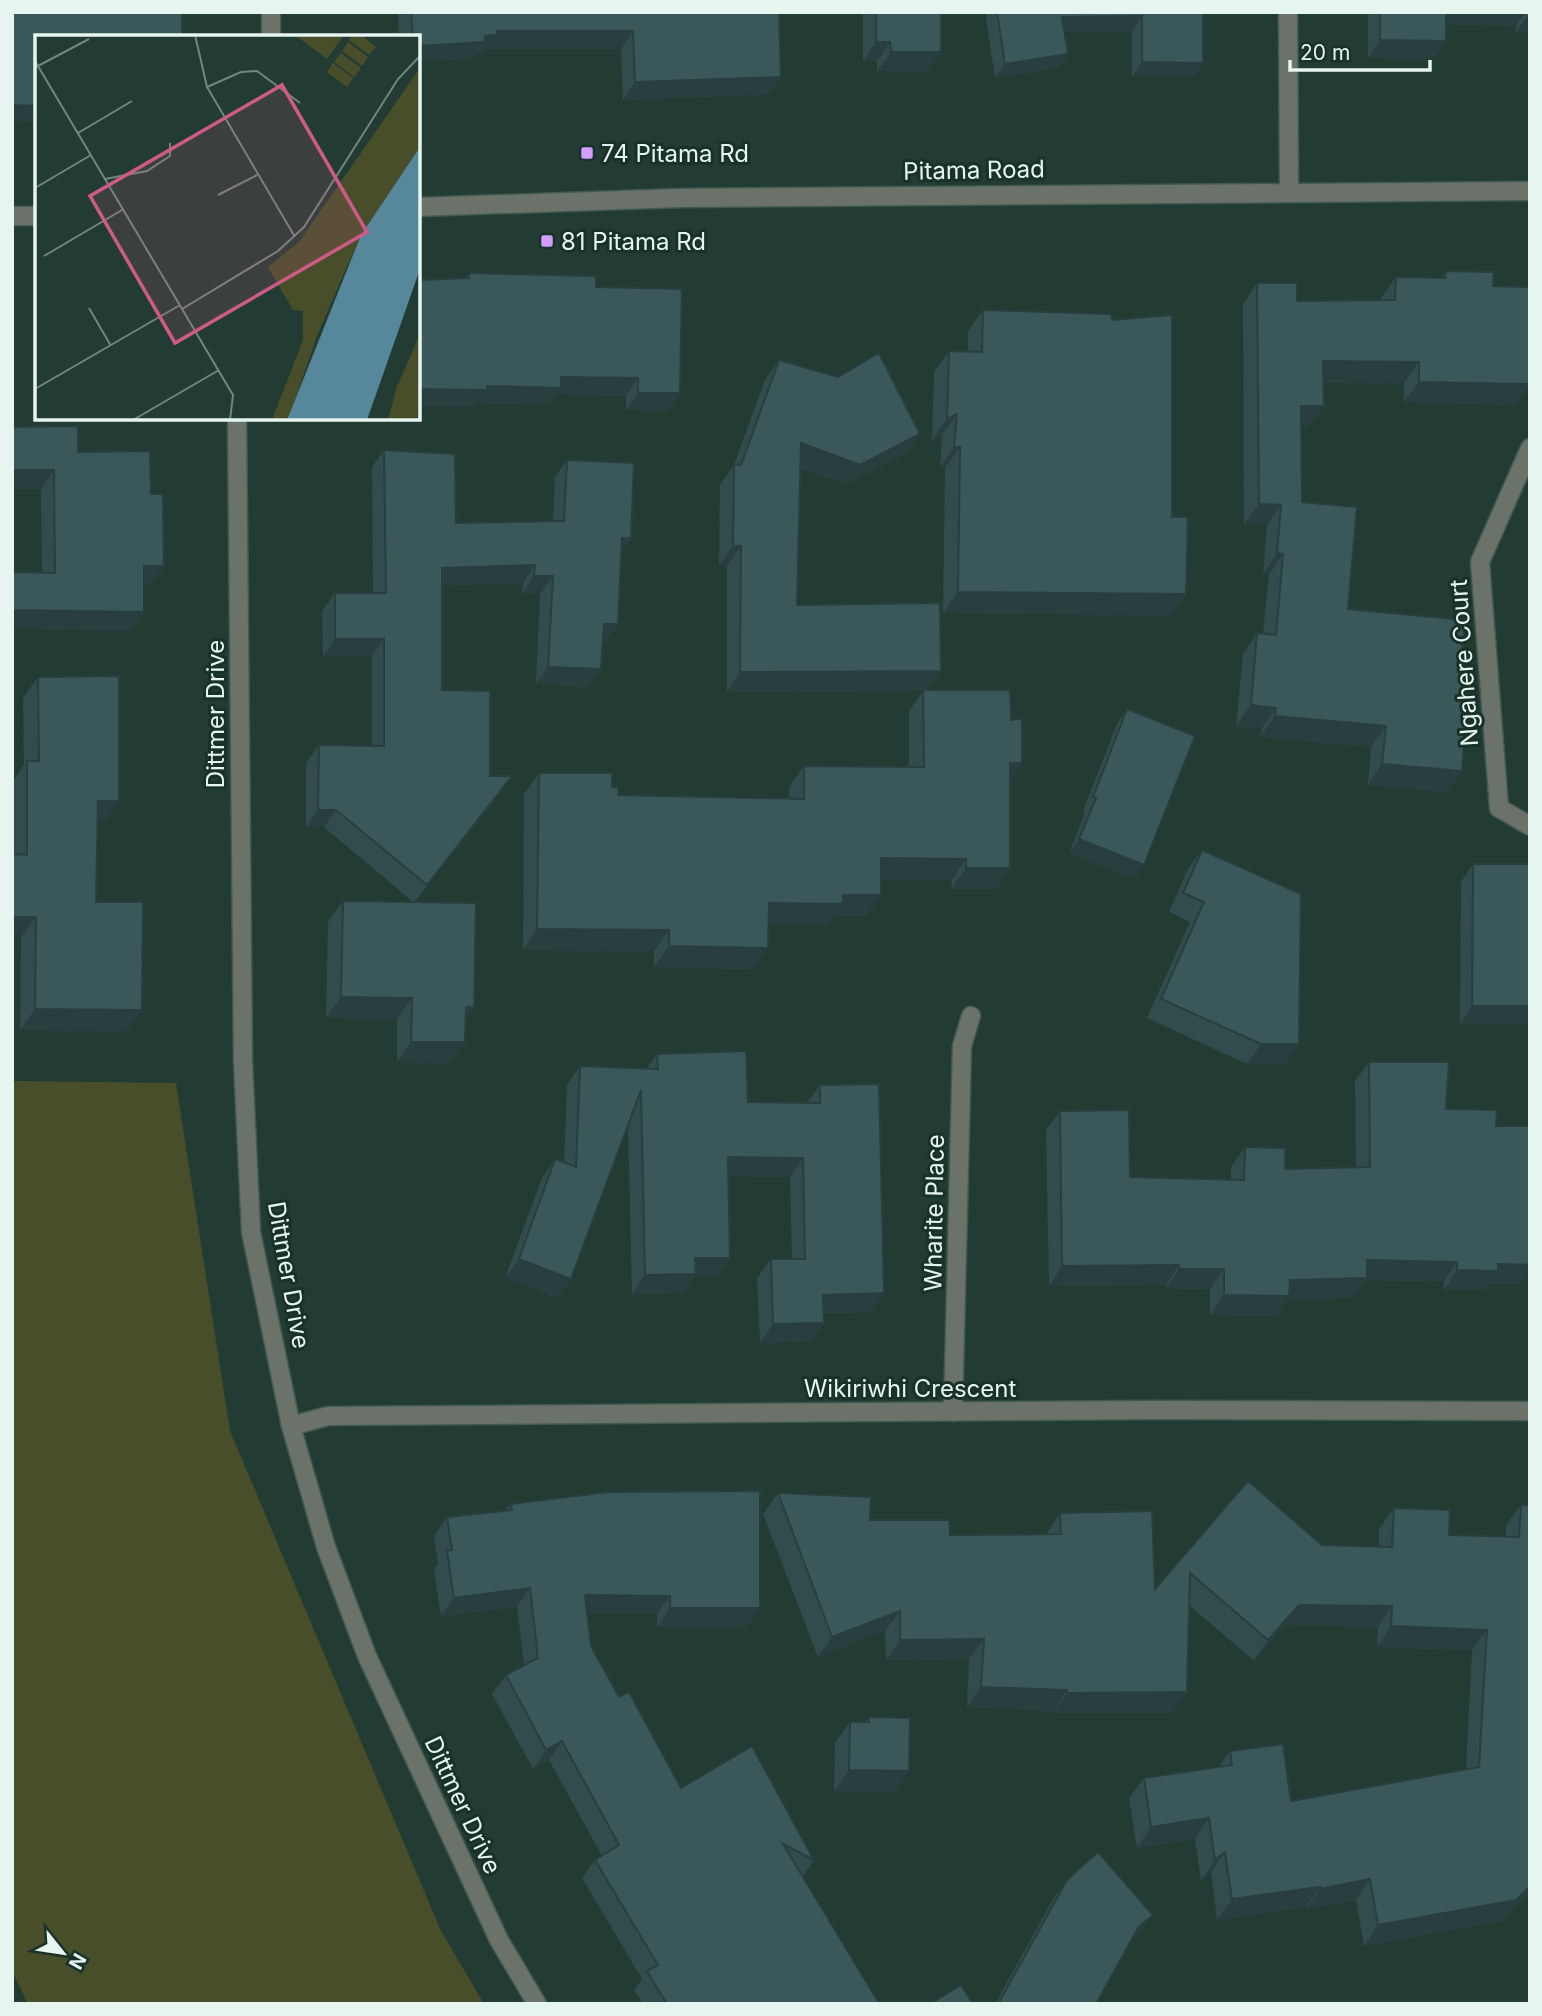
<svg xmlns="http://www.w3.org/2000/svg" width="1542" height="2016" viewBox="0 0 1542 2016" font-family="Inter,sans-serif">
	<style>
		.green { fill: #484e2a }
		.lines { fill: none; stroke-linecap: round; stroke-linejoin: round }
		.minor-casing { stroke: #415a51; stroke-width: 21 }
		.minor { stroke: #6a726a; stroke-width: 18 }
		.wall { fill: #324c4d }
		.shaded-wall { fill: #293e3e }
		.building { fill: #3a5859; stroke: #293e3e; stroke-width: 2 }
		.poi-dot { fill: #d29dfd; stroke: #183129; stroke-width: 2.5 }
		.labels { text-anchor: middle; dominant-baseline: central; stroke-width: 6; stroke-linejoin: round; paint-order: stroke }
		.poi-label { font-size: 24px; fill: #e6f5ef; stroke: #183129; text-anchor: start }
		.street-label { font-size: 24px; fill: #e6f5ef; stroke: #183129 }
		.inset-road { fill: none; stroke: #70867e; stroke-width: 2 }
		.view { fill: #cd5a87; fill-opacity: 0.15; stroke: #cd5a87; stroke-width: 3.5 }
		.inset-edge { fill: none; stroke: #e6f5ef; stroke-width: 3.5 }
	</style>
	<rect width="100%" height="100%" fill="#223c33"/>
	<!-- green -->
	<path class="green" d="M12 1081 176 1083 230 1431 441 1931 484 2004H28L12 1971Z"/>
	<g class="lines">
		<defs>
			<g id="minor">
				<path d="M271 12V37"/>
				<path d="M1288 12 1289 192"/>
				<path d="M418 207 680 198 1530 191"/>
				<path d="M12 216H37"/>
				<path d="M237 418 243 1061 251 1232 291 1426 326 1547 367 1656 499 1940 537 2004"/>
				<path d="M1530 448 1480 562 1499 808 1530 826"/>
				<path d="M953 1412 962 1046 971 1016"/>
				<path d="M291 1426 328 1416 1153 1410 1530 1411"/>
			</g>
		</defs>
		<!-- minor casing -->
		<use href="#minor" class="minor-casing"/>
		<!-- minor -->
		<use href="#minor" class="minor"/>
	</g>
	<!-- wall -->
	<g class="wall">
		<path d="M398 12H779L781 77 769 94 623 100 621 49H487L485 53H477L473 59 418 37H399Z"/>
		<path d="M863 12H941L928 71H877V61H863Z"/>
		<path d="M985 12H1203V63L1193 77H1132V31H1065L1068 54 1058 68 995 78Z"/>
		<path d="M1368 12H1530V32H1516V26L1446 24V41L1433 59 1368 58Z"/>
		<path d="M1446 271 1493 286 1516 405 1404 402V383L1324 382 1309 426 1301 427 1302 502 1348 609 1447 792 1368 785 1371 747 1260 737 1262 728 1236 726 1243 654 1257 633 1263 634 1269 575 1263 574 1267 525 1244 524 1243 304 1257 283 1297 301 1381 300V298L1396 277 1441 278Z"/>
		<path d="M469 273 596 287 680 393 668 411 626 410V396L557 394 549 405 478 403 475 407 465 278Z"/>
		<path d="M983 310 1172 615 943 613 945 468 940 467 942 435 932 440 934 372 949 351 968 352V331Z"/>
		<path d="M779 360 920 434 907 453 846 484 800 468 797 605 927 690 1011 720 1022 763 1010 781V868L996 889H951L952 880 881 879V895L866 916H835L828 925 768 924 754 969 654 967V951L523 950 524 794 539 773 612 787 618 795 789 799V787L804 766 909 767V711L923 691 727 692V566H719L720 485 734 465 765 380Z"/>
		<path d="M384 450 456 523 553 521 555 477 567 460 631 538 622 551 618 624 605 642H603L589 687 536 684 540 594 522 593 523 583 442 585V690L490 776H512L500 794 415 902 465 1020 450 1063 397 1062V1019L326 1018 328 922 343 901 413 902 324 827H306V763L319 745 372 746V656H323L322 611 335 593H373L372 467Z"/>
		<path d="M78 452 151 494 164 566 150 585H144V612L131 631 42 573 41 489H12Z"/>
		<path d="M38 677 104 822H98L96 902 127 1031 20 1030 21 937H12L13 781 24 765 23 698Z"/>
		<path d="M1127 709 1134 879 1069 853 1085 813 1083 811 1117 724Z"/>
		<path d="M1202 850 1299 1044 1285 1064H1247L1147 1018 1190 922 1169 912 1188 869Z"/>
		<path d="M1473 864H1530V1024H1460L1461 882Z"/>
		<path d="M657 1054 748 1102 807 1103 820 1085 871 1312 824 1313V1323L811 1341 760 1343 757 1278 771 1259H792L790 1177 728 1176 730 1258 717 1277H694L683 1293 632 1294 628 1125 558 1298 505 1278 542 1178 555 1159 564 1163 567 1085 580 1066 647 1068Z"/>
		<path d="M1369 1062 1446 1109 1496 1126 1521 1284H1489L1484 1290H1444V1281L1366 1280 1353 1298 1287 1299 1276 1316 1210 1315V1289L1166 1288V1285L1049 1286 1046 1130 1060 1111 1130 1177 1231 1179V1167L1245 1147 1285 1169 1356 1168 1355 1081Z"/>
		<path d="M1248 1481 1322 1545 1379 1547V1529L1394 1508 1449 1535 1506 1537V1525L1521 1505 1525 1897 1502 1921 1364 1946 1356 1900 1306 1909V1907L1217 1920 1211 1872 1201 1881 1195 1839 1137 1848 1129 1798 1144 1778 1219 1767 1230 1751 1291 1801 1466 1769 1472 1650 1377 1647 1378 1627 1285 1625 1254 1661 1189 1605 1187 1692 1172 1713H1052L1053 1711 967 1707 969 1659 886 1660 885 1631 818 1657 763 1514 778 1493 870 1520 950 1535 1046 1534 1060 1513 1155 1589Z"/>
		<path d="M511 1504 760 1608 746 1627H657V1614H587L591 1646 619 1697 681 1788 814 1860 803 1876 879 2004H643L634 1990 642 1979 582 1878 595 1860 602 1856 549 1760 533 1769 492 1694 506 1675 524 1665 517 1607 441 1616 434 1570 438 1564 434 1536 447 1517 506 1510Z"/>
		<path d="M869 1717 894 1792 834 1791 835 1743 850 1722H865Z"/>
		<path d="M1067 1880 1139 1934 1130 1942 1096 2004H995L1053 1899Z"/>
	</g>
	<!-- shaded-wall -->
	<g class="shaded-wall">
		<path d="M1442 12H1526L1516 26 1434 24Z"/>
		<path d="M1529 14 1530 32H1516Z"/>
		<path d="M1142 16 1132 31H1052L1062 17Z"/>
		<path d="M497 31H633L621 49H487L485 53H477L473 59 418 62V46L485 36Z"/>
		<path d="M1380 40 1446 41 1433 59 1368 58Z"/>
		<path d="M876 42H890L877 61H863Z"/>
		<path d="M891 52H941L928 71H877Z"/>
		<path d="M1068 54 1058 68 995 78 1005 64Z"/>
		<path d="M1142 62 1203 63 1193 77H1132Z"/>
		<path d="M781 77 769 94 623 100 635 82Z"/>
		<path d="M12 105 37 106V122L12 121Z"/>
		<path d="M1323 361 1419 362 1404 383 1309 381Z"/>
		<path d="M561 377 638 378 626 396 557 394 549 405 478 403 475 407 418 406V389L487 386Z"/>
		<path d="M1419 382 1530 384V385L1516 405 1404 402Z"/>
		<path d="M638 393H680L668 411 626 410Z"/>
		<path d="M1301 406H1324L1309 426 1287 427Z"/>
		<path d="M957 414 942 435 932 440 947 419Z"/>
		<path d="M920 434 907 453 846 484 787 463 801 443Z"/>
		<path d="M954 447H960L945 468 940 467Z"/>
		<path d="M12 470H54L41 489H12Z"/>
		<path d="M1259 504 1281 505 1267 525 1244 524Z"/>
		<path d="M622 538H631L618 556Z"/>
		<path d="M733 546H741L727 566H719Z"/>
		<path d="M1277 553 1283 554 1269 575 1263 574Z"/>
		<path d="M535 565 523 583 429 586 442 568Z"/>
		<path d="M144 566H164L150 585H131Z"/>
		<path d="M534 576H553L540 594 522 593Z"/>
		<path d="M958 592 1186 594 1172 615 943 613Z"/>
		<path d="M12 610 144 612 131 631 12 629Z"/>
		<path d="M604 624H618L605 642 591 641Z"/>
		<path d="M335 639H384L372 656H323Z"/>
		<path d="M548 667 601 669 589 687 536 684Z"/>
		<path d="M941 671 927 691 727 692 740 672Z"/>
		<path d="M1251 705 1276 708 1262 728 1236 726Z"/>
		<path d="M1275 716 1386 726 1371 747 1260 737Z"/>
		<path d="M1010 763H1022L1008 784Z"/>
		<path d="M1382 764 1462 771 1447 792 1368 785Z"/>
		<path d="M512 776 500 794 414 903 427 885Z"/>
		<path d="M98 801H119L104 822H84Z"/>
		<path d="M318 810H336L324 827H306Z"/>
		<path d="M1079 839 1144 865 1134 879 1069 853Z"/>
		<path d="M881 858 966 859 952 880 866 879Z"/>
		<path d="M966 868H1010L996 889H951Z"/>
		<path d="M843 895H881L866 916H835L828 925 754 924 769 903Z"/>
		<path d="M12 917H36L21 937H12Z"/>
		<path d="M537 929 669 930 654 951 523 950Z"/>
		<path d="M669 946 768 948 754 969 654 967Z"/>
		<path d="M341 997 412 998 397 1019 326 1018Z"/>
		<path d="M1472 1006H1530V1024H1460Z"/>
		<path d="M466 1007H474L460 1028Z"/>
		<path d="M35 1009 142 1010 127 1031 20 1030Z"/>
		<path d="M411 1042H465L450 1063 397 1062Z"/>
		<path d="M1261 1044H1299L1285 1064H1247Z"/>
		<path d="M728 1157 803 1158 790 1177 715 1176Z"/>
		<path d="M1530 1254V1272L1521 1284H1489L1484 1290H1444L1457 1270 1498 1264Z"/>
		<path d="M695 1258H730L717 1277H694L683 1293 632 1294 645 1275Z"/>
		<path d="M519 1259 571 1279 558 1298 505 1278Z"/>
		<path d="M1367 1260 1457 1262 1444 1281 1366 1280 1353 1298 1287 1299 1276 1316 1210 1315 1224 1295 1290 1280Z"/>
		<path d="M1179 1265 1166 1285 1049 1286 1062 1266Z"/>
		<path d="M1179 1269H1224L1210 1289 1166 1288Z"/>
		<path d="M884 1293 871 1312 810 1313 823 1295Z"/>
		<path d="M824 1323 811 1341 760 1343 773 1324Z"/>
		<path d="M530 1588 517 1607 441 1616 454 1598Z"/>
		<path d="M585 1595 670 1596 657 1614H572Z"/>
		<path d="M1299 1605 1392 1606 1378 1627 1285 1625 1254 1661 1268 1640Z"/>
		<path d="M670 1608H760L746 1627H657Z"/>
		<path d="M900 1611 885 1631 818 1657 832 1637Z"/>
		<path d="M1391 1626 1487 1630 1472 1650 1377 1647Z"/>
		<path d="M984 1639 969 1659 886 1660 900 1640Z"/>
		<path d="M981 1687 1067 1690 1053 1711 967 1707Z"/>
		<path d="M1187 1692 1172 1713H1052L1067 1693Z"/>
		<path d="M562 1741 549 1760 533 1769 546 1750Z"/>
		<path d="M849 1770 909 1771 894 1792 834 1791Z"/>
		<path d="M1209 1818 1195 1839 1137 1848 1151 1827Z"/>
		<path d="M1225 1852 1211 1872 1201 1881 1215 1860Z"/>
		<path d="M1370 1879 1356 1900 1306 1909 1320 1889Z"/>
		<path d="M1530 1886V1898L1525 1897 1502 1921 1364 1946 1378 1925Z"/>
		<path d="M1320 1887 1306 1907 1217 1920 1232 1899Z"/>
		<path d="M1153 1915 1139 1934 1124 1947 1138 1928Z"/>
	</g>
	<!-- building -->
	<g class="building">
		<path d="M12 12H182V37H37V106L12 105Z"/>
		<path d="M411 12H779L781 77 635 82 633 31H497V35L485 36V42L418 46V37H413Z"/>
		<path d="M876 12H941V52H891L890 42H876Z"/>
		<path d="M997 12H1203V63L1142 62V16L1062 17 1068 54 1005 64Z"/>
		<path d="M1380 12H1446V41L1380 40Z"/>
		<path d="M1446 271 1494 272 1493 286 1530 287V384L1419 382V362L1323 361 1324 406H1301L1302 502 1357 507 1348 609 1465 620 1461 664 1471 665 1462 771 1382 764 1386 726 1275 716 1276 708 1251 705 1257 633 1276 635 1283 554 1277 553 1281 505 1259 504 1257 283H1297V301L1395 300 1396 277 1445 278Z"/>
		<path d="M469 273 596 276V287L682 289 680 393H638V378L561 377V388L487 386V390L418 389V280L469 278Z"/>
		<path d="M983 310 1111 314 1112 320 1172 315V517H1188L1186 594 958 592 960 447H954L957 414 947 419 949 351 982 352Z"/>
		<path d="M879 353 920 434 860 465 801 443 797 605 940 603 941 671 740 672 741 546H733L734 465H741L779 360 838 377Z"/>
		<path d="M78 426V452L150 451 151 494H163L164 566H144V612L12 610V572L55 573 54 470H12V427Z"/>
		<path d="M384 450 455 454 456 523 564 521 567 460 634 463 631 538H622L618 624H604L601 669 548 667 553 576H534L535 565 442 568V690L490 691V776H512L427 885 336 810H318L319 745 384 746V639H335V593H386Z"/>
		<path d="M119 676V801H98L96 902H143L142 1010 35 1009 36 917H12V854L27 855V761H39L38 677Z"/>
		<path d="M923 690H1010L1011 720 1022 719V763H1010V868H966V859L881 858V895H843V904L769 903 768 948 669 946V930L537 929 539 773H612V787H618V795L804 799V766L924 767Z"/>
		<path d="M1127 709 1195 736 1144 865 1079 839 1096 798 1093 797Z"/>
		<path d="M1202 850 1301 894 1299 1044H1261L1161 999 1204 902 1183 893Z"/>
		<path d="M1473 864H1530V1006H1472Z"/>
		<path d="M343 901 476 903 474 1007H466L465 1042H411L412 998 341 997Z"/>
		<path d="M746 1051 748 1102 820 1103V1085L879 1084 884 1293 823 1295 824 1323 773 1324 771 1259H805L803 1158 728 1157 730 1258H695L696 1274 645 1275 641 1090 571 1279 519 1259 555 1159 576 1167 580 1066 658 1069 657 1054Z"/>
		<path d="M1369 1062H1449L1446 1109 1497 1110 1496 1126H1530V1265L1498 1264V1271L1457 1270V1262L1367 1260V1278L1290 1280 1289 1296 1224 1295V1269H1179V1265L1062 1266 1060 1111 1129 1110 1130 1177 1244 1180 1245 1147 1285 1148V1169L1370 1167Z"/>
		<path d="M1248 1481 1322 1545 1392 1547 1394 1508 1450 1510 1449 1535 1519 1537 1521 1505H1530V1886L1516 1900 1378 1925 1370 1879 1320 1889V1887L1232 1899 1225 1852 1215 1860 1209 1818 1151 1827 1144 1778 1232 1765 1230 1751 1283 1744 1291 1801 1479 1767 1487 1630 1391 1626 1392 1606 1299 1605 1268 1640 1190 1573 1187 1692 1067 1693V1690L981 1687 984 1639 900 1640V1611L832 1637 778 1493 871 1497 870 1520H949L950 1535 1061 1534 1060 1513 1152 1511 1155 1589Z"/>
		<path d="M760 1491V1608H670V1596L585 1595 591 1646 619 1697 629 1692 681 1788 752 1746 814 1860 783 1844 879 2003V2004H667L647 1971 658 1965 595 1860 619 1845 562 1741 546 1750 506 1675 538 1658 530 1588 454 1598 447 1551 452 1550 447 1517 512 1510 511 1504 608 1492Z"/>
		<path d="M869 1717 910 1718 909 1771 849 1770 850 1722H869Z"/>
		<path d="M1098 1852 1153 1915 1138 1928 1096 2004H998L1067 1880Z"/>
		<path d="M961 1985 973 2004H930Z"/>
	</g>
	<!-- markers -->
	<g class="poi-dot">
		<rect x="580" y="146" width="14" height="14" rx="3.5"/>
		<rect x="540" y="234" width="14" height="14" rx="3.5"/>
	</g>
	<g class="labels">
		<!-- poi labels -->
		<g class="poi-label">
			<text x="601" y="153">74 Pitama Rd</text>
			<text x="561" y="241">81 Pitama Rd</text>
		</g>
		<!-- street labels -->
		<g class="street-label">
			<text transform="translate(974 170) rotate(-1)">Pitama Road</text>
			<text transform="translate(1464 663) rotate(-94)">Ngahere Court</text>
			<text transform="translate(215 714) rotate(-90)">Dittmer Drive</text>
			<text transform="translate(934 1213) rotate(-89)">Wharite Place</text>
			<text transform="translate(289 1275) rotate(80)">Dittmer Drive</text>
			<text x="910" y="1388">Wikiriwhi Crescent</text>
			<text transform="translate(463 1805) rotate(65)">Dittmer Drive</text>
		</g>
	</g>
	<!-- overview -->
	<g transform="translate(35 35)">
		<rect width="385" height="385" fill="#223c33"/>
		<path d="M260 0H309L292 24ZM318 0H326L341 12 334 20 314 5ZM313 7 333 22 327 31 307 16ZM306 18 326 33 319 42 299 27ZM298 28 318 43 312 52 292 37ZM385 33V112L326 200 283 298 253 385H237L268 305V276L258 275 233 232 264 207ZM385 299V385H353L361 354Z" fill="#484e2a"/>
		<path d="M385 112V234L332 385H252L326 200Z" fill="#57879b"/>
		<path class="inset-road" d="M160 0 172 52 260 202M0 26 198 360 195 385M1 32 54 4M172 52 206 37 222 36 265 68M43 98 97 66M70 144 112 136 135 121V108M0 153 56 120M183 160 222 140M9 221 87 175M54 273 76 311M147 274 243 216 269 192 363 44 385 21M0 354 145 270M98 385 184 335"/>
		<path class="view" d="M247 50 332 197 140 308 55 161Z"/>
		<rect width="385" height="385" class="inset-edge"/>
	</g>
	<!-- border -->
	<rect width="1542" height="2016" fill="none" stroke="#e6f5ef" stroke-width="28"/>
	<!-- north arrow -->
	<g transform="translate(63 1953) rotate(120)" stroke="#183129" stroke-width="5" paint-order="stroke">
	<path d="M0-5L12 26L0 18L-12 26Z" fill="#e6f5ef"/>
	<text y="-10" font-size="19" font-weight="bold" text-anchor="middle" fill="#e6f5ef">N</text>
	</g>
	<!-- scale -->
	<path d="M1290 60v10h140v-10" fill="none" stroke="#e6f5ef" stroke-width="3.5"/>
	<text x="1300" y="60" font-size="21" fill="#e6f5ef" stroke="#183129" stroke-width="5" paint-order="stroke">20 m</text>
</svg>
